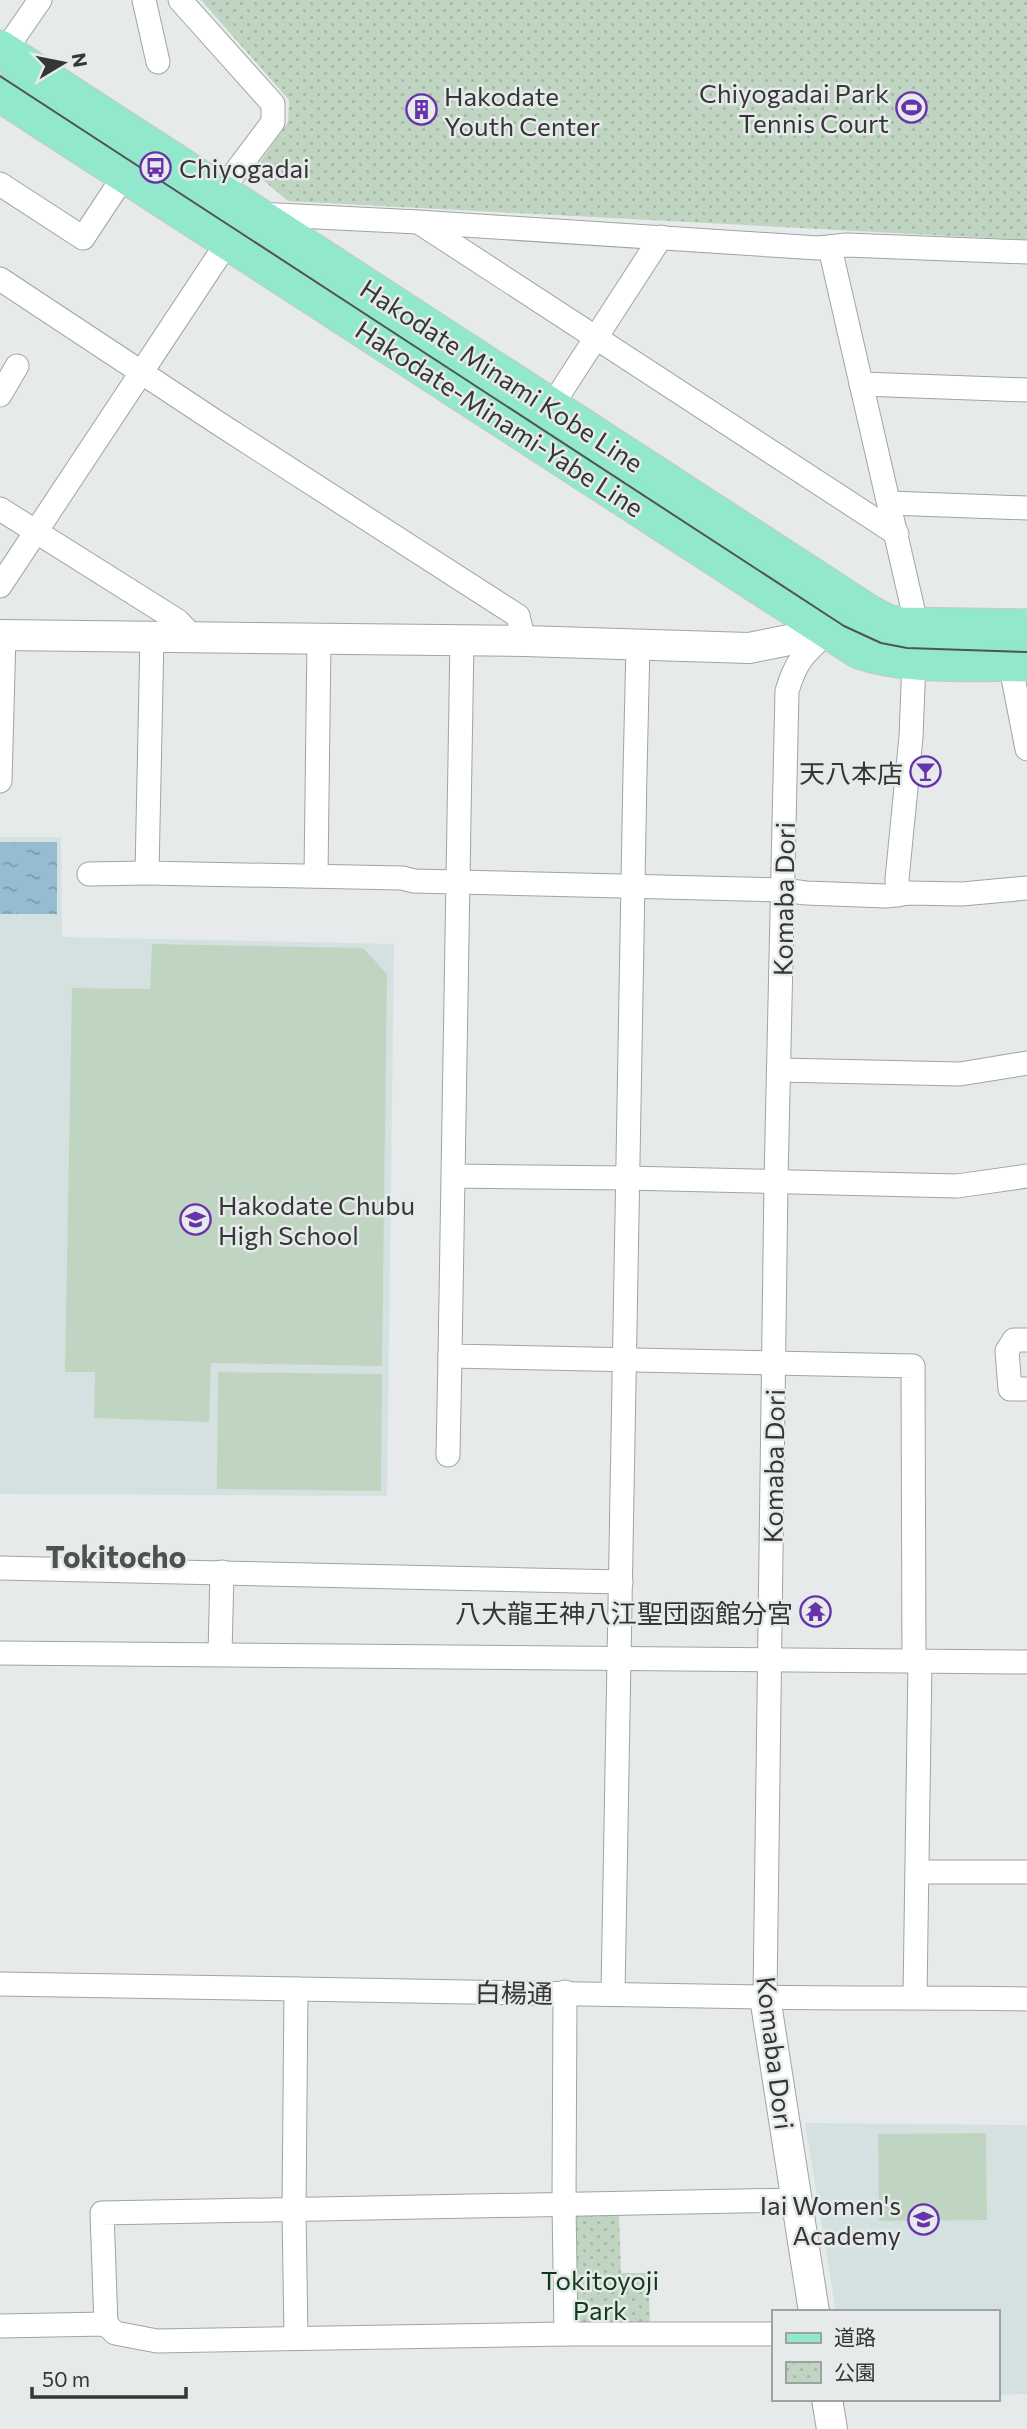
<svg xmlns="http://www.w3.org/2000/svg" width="1027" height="2429" viewBox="0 0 1027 2429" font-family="Commissioner,'Noto Sans JP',sans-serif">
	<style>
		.built { fill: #d4e1e0 }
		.grass { fill: #c0d5c1 }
		.park { fill: url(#park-dots) }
		.water { fill: url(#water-ripples) }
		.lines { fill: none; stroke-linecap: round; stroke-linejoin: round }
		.minor-casing { stroke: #a0a4a3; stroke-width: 25 }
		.tertiary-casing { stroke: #a0a4a3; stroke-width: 32 }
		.primary-casing { stroke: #c6c7c7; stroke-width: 39 }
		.minor { stroke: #fff; stroke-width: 23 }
		.tertiary { stroke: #fff; stroke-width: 30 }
		.primary { stroke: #91e8cd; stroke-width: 37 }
		.tram { stroke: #525353; stroke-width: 2 }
		.labels { text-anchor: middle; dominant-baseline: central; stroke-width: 5; stroke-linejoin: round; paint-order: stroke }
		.poi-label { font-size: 26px; fill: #353636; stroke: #e6eaea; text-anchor: end }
		.street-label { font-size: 26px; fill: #353636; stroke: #e6eaea }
		.park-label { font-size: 26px; fill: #0d3c16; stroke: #e6eaea }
		.quarter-label { font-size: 30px; font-weight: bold; fill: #4e5151; stroke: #e6eaea }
	</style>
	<defs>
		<pattern id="park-dots" width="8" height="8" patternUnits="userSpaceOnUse" patternTransform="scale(1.75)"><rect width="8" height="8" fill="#c0d5c1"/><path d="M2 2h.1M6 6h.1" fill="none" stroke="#a6b7a6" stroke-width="1.8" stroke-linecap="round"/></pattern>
		<pattern id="water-ripples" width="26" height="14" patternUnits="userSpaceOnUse" patternTransform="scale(1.75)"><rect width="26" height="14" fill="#96bcd2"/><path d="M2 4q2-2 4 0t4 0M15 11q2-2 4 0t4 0" fill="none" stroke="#7b9aab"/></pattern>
	</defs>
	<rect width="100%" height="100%" fill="#e6eaea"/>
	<!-- built -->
	<g class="built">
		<path d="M0 837H61L62 937 394 944 387 1496 0 1494Z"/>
		<path d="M805 2123 1027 2125V2394L997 2395V2312H836Z"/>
	</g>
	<!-- grass -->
	<g class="grass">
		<path d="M152 944 363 948 387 974 382 1366 211 1363 209 1422 94 1418 95 1372H65L72 988 150 989Z"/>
		<path d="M218 1372 382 1374 381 1491 217 1489Z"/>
		<path d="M986 2133 987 2220 879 2221 878 2134Z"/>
	</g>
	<!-- park -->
	<g class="park">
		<path d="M201 0H1027V240L288 201 253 172 288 122 289 100Z"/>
		<path d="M619 2215 621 2273H648L650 2323H576L569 2216Z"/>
	</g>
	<!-- water -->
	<rect class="water" x="0" y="842" width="57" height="72"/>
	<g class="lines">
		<defs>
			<g id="minor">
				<path d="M144 0 158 62"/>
				<path d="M180 0 273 104V122L213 202"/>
				<path d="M11 42 40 0"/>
				<path d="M0 184 83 238 118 185"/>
				<path d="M258 214 418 222 818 248 847 245 1027 252"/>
				<path d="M420 223 897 534"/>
				<path d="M830 248 917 627 914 661 911 737 897 879 898 895"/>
				<path d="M0 279 221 425 518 616 524 641"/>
				<path d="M861 384 1027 390"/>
				<path d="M0 395 17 366"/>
				<path d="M551 407 661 237"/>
				<path d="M889 503 1027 508"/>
				<path d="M0 509 178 621 192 636"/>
				<path d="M0 586 219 255"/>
				<path d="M152 636 147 873 402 878 414 881 783 890 806 893 886 896 909 893 962 894 1027 888"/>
				<path d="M462 640 450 1356 913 1366 914 1661"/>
				<path d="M1008 652 1027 749"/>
				<path d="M0 781 4 635"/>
				<path d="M89 874 147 873"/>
				<path d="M316 876 319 638"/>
				<path d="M780 1070 960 1074 1027 1063"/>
				<path d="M454 1176 626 1178 957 1186 1027 1176"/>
				<path d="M1027 1340H1014L1007 1351 1010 1389H1027"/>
				<path d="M448 1455 450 1356"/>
				<path d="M0 1568 621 1582"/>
				<path d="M0 1653 1027 1662"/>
				<path d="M220 1654 222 1572"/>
				<path d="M918 1872H1027"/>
				<path d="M0 1984C254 1988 508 1992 762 1997 851 1999 939 1997 1027 1999"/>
				<path d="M296 1989 294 2211 296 2337"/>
				<path d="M565 1992 564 2204 566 2334"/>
				<path d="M613 1993C621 1543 627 1094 638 645"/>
				<path d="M765 1997 776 1181 787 691C796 661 804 653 827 633"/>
				<path d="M915 1997 920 1661"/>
				<path d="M106 2324 102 2213 797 2200"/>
				<path d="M0 2326 106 2324 115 2333 157 2341 566 2334H773"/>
			</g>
			<g id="tertiary">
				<path d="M0 635 524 641 749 648 829 632 844 626"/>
				<path d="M765 1997 814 2312"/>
				<path d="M827 2399 832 2429"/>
			</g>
			<g id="primary">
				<path d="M0 49 868 613 887 623 901 626 1027 628"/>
				<path d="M0 93 859 650C912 668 972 661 1027 663"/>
			</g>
		</defs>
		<!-- minor casing -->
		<use href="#minor" class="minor-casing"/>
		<!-- tertiary casing -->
		<use href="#tertiary" class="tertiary-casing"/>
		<!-- primary casing -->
		<use href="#primary" class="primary-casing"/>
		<!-- minor -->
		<use href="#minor" class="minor"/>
		<!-- tertiary -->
		<use href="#tertiary" class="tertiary"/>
		<!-- primary -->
		<use href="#primary" class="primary"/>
		<!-- tram -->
		<path class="tram" d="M0 76 844 626 881 643 907 648 1027 652"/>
	</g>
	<!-- icons -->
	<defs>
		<symbol id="stadium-ring" viewBox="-11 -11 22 22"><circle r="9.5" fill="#e6eaea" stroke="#6733aa" stroke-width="1.5"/><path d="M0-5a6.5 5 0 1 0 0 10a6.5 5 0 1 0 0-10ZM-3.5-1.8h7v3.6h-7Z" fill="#6733aa"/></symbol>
		<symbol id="building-ring" viewBox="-11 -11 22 22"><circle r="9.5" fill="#e6eaea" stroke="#6733aa" stroke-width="1.5"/><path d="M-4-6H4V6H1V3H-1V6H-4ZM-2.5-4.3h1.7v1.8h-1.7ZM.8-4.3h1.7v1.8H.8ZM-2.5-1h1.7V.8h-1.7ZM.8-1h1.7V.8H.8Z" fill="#6733aa"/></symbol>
		<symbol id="bus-ring" viewBox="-11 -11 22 22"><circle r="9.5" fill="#e6eaea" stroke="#6733aa" stroke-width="1.5"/><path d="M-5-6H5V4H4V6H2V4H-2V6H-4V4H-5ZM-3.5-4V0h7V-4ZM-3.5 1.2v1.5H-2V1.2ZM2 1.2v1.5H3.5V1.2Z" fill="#6733aa"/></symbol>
		<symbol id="bar-ring" viewBox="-11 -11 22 22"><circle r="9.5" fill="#e6eaea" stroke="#6733aa" stroke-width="1.5"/><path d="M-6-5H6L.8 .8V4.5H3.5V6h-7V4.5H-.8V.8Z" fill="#6733aa"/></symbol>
		<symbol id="school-ring" viewBox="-11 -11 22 22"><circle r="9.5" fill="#e6eaea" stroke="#6733aa" stroke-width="1.5"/><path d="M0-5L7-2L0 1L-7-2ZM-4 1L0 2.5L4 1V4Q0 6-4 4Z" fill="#6733aa"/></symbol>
		<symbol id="temple-ring" viewBox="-11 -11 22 22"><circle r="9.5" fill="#e6eaea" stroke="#6733aa" stroke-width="1.5"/><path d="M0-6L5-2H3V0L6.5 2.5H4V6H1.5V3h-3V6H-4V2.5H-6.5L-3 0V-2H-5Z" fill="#6733aa"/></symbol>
	</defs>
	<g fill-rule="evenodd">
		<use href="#stadium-ring" x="894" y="90" width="35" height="35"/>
		<use href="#building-ring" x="404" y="92" width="35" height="35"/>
		<use href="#bus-ring" x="138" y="150" width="35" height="35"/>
		<use href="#bar-ring" x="908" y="754" width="35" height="35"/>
		<use href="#school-ring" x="178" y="1202" width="35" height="35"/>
		<use href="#temple-ring" x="798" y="1594" width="35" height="35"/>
		<use href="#school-ring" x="906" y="2202" width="35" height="35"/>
	</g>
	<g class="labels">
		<!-- poi labels -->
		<g class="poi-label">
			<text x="889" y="92">Chiyogadai Park<tspan x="889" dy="30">Tennis Court</tspan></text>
			<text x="444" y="95" text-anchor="start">Hakodate<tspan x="444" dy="30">Youth Center</tspan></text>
			<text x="179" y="167" text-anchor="start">Chiyogadai</text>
			<text x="903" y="772">天八本店</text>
			<text x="218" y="1204" text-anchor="start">Hakodate Chubu<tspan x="218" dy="30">High School</tspan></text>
			<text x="793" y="1612">八大龍王神八江聖団函館分宮</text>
			<text x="901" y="2204">Iai Women's<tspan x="901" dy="30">Academy</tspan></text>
		</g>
		<!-- street labels -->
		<g class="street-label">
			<text transform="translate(502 375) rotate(33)">Hakodate Minami Kobe Line</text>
			<text transform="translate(500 418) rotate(33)">Hakodate-Minami-Yabe Line</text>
			<text transform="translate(783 899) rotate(-89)">Komaba Dori</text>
			<text transform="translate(773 1466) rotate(-89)">Komaba Dori</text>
			<text transform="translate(514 1992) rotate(1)">白楊通</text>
			<text transform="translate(776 2053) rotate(83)">Komaba Dori</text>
		</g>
		<!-- park labels -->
		<g class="park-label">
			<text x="600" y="2279">Tokitoyoji<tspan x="600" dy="30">Park</tspan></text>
		</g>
		<!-- quarter labels -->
		<g class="quarter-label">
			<text x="116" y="1555">Tokitocho</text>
		</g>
	</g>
	<!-- legend -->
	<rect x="772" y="2310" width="228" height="91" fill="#e6eaea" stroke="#9fa2a2" stroke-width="2"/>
	<rect x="786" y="2333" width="35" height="10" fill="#91e8cd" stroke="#9fa2a2" stroke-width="2"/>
	<text x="834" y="2345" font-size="21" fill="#353636">道路</text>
	<rect x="786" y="2362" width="35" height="21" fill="url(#park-dots)" stroke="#9fa2a2" stroke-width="2"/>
	<text x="834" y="2380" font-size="21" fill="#353636">公園</text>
	<!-- north arrow -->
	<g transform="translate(63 63) rotate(80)" stroke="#e6eaea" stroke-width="5" paint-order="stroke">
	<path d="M0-5L12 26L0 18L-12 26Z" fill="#353636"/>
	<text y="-10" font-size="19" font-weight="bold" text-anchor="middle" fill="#353636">N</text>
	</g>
	<!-- scale -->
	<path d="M32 2387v10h154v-10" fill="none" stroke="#353636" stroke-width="3.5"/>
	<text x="42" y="2387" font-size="21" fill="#353636" stroke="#e6eaea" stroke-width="5" paint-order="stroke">50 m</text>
</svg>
